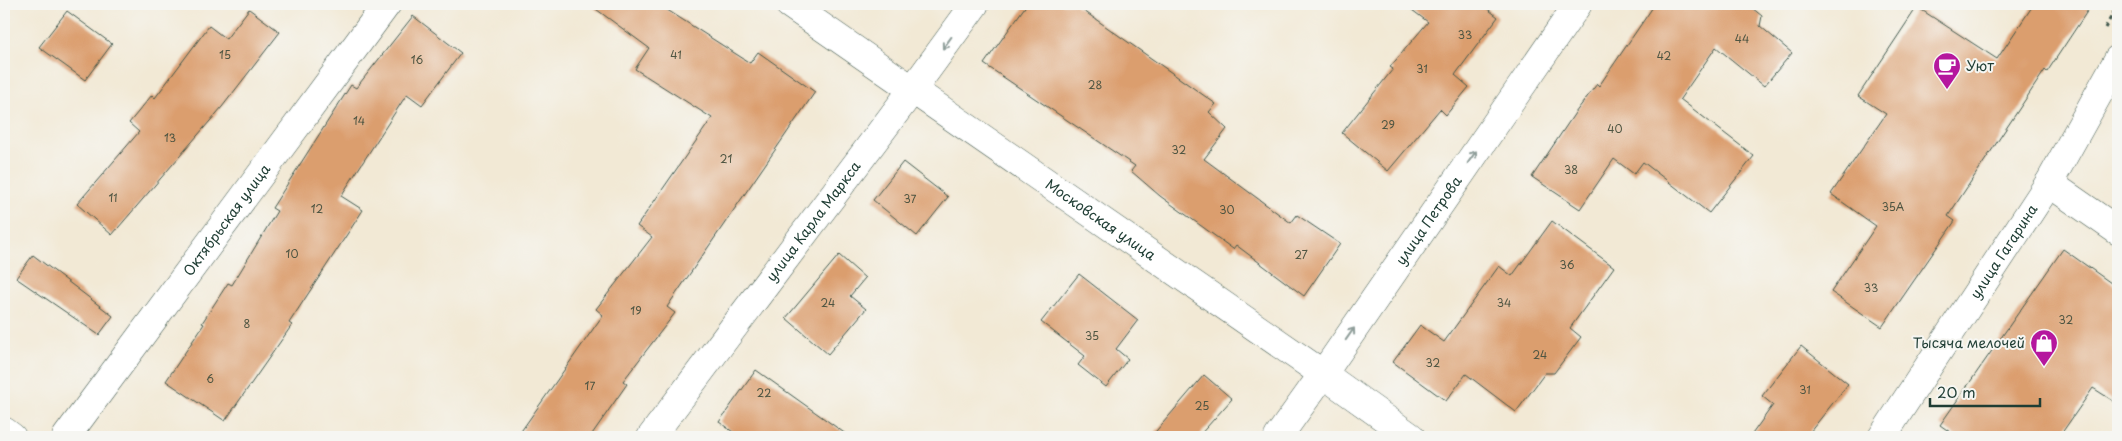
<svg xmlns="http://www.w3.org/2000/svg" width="2122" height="441" viewBox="0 0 2122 441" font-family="'Playpen Sans',sans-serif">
  <rect width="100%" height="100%" fill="#f6f6f2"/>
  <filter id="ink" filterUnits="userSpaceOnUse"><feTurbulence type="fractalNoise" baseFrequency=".02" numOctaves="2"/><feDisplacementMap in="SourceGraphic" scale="10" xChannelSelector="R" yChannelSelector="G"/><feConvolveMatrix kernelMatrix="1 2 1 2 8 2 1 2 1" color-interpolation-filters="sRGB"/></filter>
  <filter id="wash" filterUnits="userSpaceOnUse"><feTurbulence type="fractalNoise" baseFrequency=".0096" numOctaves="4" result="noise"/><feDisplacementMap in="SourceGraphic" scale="20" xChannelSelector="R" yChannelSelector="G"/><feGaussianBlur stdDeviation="1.12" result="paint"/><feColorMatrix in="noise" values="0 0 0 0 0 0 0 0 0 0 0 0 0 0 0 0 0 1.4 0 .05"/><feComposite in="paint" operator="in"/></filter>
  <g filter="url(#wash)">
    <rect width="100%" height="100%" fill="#f2e9d5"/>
    <g id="blocks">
      <g fill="#db9e6e">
        <polygon points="589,4 658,4 750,63 758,52 815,92 667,307 675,313 623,381 627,384 590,437 517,437 603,315 596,309 652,237 637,226 712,118 635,69 649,48"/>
        <polygon points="1027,4 1074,4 1216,104 1209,112 1227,129 1204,159 1291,223 1297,215 1340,244 1304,296 1236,245 1233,249 1160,196 1131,171 1135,166 984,64"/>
        <polygon points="1404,4 1481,4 1498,17 1455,75 1469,87 1446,115 1440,109 1388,171 1342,133 1393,69 1390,67 1428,22"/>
        <polygon points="1655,4 1747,4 1762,16 1760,26 1792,53 1764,86 1716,47 1680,99 1754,156 1709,213 1643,162 1634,174 1614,159 1580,209 1532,177 1575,113 1597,84 1599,86"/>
        <polygon points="2034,4 2092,4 2047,72 2045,70 1948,216 1955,221 1882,327 1831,292 1876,226 1831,194 1886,114 1858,96 1917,7 1997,59"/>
        <polygon points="249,9 280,32 222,107 112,235 77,204 139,132 129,123 152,95 155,98 209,26 226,39"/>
        <polygon points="67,11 112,44 85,80 39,47"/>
        <polygon points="413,16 461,53 422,105 407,94 341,196 363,210 289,323 292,325 225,421 166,381 204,324 202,323 228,283 232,285 277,211 272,208 351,85 356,88"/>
        <polygon points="903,162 948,197 917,236 873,200"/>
        <polygon points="1552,221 1614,267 1570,328 1581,337 1554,373 1545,373 1516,412 1466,374 1446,401 1393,362 1420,325 1444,342 1499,266 1512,276"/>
        <polygon points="2063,249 2118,288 2118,404 2093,388 2059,437 1957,437 1940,425"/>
        <polygon points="33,255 113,316 99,335 16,278"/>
        <polygon points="839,255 865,278 850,296 866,309 828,354 786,318"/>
        <polygon points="1079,274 1138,320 1116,349 1128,359 1106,387 1078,365 1085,356 1041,322"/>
        <polygon points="1801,346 1848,384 1806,437 1750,437 1773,405 1762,396"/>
        <polygon points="756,370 850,437 740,437 719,422"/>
        <polygon points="1204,375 1232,399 1198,437 1151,437"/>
      </g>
    </g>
  </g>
  <g filter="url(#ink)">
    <use href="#blocks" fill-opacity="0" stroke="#3f574c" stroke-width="1"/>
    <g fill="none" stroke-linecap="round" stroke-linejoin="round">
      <g stroke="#3f574c" stroke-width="29">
        <g id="street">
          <polyline points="2049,183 2118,231"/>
          <polyline points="4,431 12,437"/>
          <path id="s1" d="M66 437 387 4"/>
          <path id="s2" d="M651 437 913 89"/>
          <polyline points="1278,437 1323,374 1411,437"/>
          <path id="s3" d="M1882 437 2049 183 2118 59"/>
        </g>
      </g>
      <g stroke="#3f574c" stroke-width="29">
        <g id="secondary">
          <path id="s4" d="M789 4 1323 374 1578 4"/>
          <polyline points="913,89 975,4"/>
        </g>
      </g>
      <polyline stroke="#3f574c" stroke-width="3" stroke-dasharray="4 4" stroke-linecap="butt" points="2105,28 2118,5"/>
      <use href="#street" stroke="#fff" stroke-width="28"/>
      <use href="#secondary" stroke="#fff" stroke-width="28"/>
    </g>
    <defs><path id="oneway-shaft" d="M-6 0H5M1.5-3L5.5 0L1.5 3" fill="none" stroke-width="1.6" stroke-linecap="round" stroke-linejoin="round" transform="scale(1.25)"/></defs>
    <g stroke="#8f9e9a">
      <use href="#oneway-shaft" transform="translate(947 43) rotate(126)"/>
      <use href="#oneway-shaft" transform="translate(1472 157) rotate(-55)"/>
      <use href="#oneway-shaft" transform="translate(1350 334) rotate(-55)"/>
    </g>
  </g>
  <defs>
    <g id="cafe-pin" transform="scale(1.4375)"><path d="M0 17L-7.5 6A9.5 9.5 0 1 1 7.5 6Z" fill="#b5179e" stroke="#f6f6f2"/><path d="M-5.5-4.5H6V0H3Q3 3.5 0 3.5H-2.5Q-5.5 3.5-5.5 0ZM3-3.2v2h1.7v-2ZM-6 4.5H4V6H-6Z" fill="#fff"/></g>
    <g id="shop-pin" transform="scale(1.4375)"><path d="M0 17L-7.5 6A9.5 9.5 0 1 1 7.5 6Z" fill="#b5179e" stroke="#f6f6f2"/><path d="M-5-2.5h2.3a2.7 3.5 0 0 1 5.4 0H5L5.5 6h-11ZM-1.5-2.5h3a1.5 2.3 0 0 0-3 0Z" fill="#fff"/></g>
  </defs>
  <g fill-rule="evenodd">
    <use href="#cafe-pin" x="1947" y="66"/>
    <use href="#shop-pin" x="2044" y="343"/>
  </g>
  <g text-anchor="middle" stroke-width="4" stroke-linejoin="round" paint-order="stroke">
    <g font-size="11" fill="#4e5542">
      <text x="1465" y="39">33</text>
      <text x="1742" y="43">44</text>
      <text x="225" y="59">15</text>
      <text x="676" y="59">41</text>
      <text x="1664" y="60">42</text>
      <text x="417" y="64">16</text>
      <text x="1422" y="73">31</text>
      <text x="1095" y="89">28</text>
      <text x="359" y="125">14</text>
      <text x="1388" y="129">29</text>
      <text x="1615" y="133">40</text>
      <text x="170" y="142">13</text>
      <text x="1179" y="154">32</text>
      <text x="726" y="163">21</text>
      <text x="1571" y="174">38</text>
      <text x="113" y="202">11</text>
      <text x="910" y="203">37</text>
      <text x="1893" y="211">35А</text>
      <text x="317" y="213">12</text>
      <text x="1227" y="214">30</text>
      <text x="292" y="258">10</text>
      <text x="1301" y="259">27</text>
      <text x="1567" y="269">36</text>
      <text x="1871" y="292">33</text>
      <text x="828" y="307">24</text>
      <text x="1504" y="307">34</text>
      <text x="636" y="315">19</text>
      <text x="2066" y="324">32</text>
      <text x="247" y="328">8</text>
      <text x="1092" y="340">35</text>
      <text x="1540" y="359">24</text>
      <text x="1433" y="367">32</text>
      <text x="210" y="383">6</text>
      <text x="590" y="390">17</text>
      <text x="1805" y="394">31</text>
      <text x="764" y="397">22</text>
      <text x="1202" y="410">25</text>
    </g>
    <g font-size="14" fill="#1f3d34" stroke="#f6f6f2" text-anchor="start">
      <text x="1966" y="71">Уют</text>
      <text x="2025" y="348" text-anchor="end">Тысяча мелочей</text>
    </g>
    <g font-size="14" fill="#1f3d34" stroke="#f6f6f2">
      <text dy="5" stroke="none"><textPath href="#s1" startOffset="270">Октябрьская улица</textPath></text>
      <text dy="5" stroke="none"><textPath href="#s4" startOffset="379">Московская улица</textPath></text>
      <text dy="5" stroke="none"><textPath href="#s2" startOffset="270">улица Карла Маркса</textPath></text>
      <text dy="5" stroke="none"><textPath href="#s4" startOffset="836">улица Петрова</textPath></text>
      <text dy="5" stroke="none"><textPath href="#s3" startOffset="222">улица Гагарина</textPath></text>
    </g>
  </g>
  <rect width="2122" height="441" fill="none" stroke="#f6f6f2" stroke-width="20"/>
  <path d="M1930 398v8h110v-8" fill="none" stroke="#1f3d34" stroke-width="2.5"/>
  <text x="1937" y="398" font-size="15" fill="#1f3d34" stroke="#f6f6f2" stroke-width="4" paint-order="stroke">20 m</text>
</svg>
